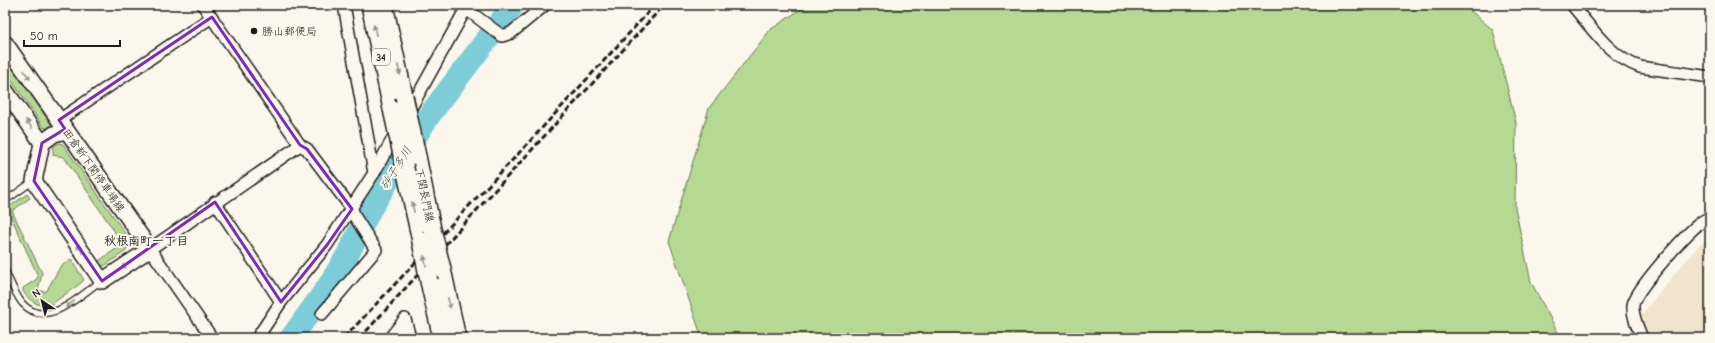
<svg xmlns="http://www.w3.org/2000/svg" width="1715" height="343" viewBox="0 0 1715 343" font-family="'Comic Neue','Klee One',sans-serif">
  <rect width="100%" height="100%" fill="#fbf7ec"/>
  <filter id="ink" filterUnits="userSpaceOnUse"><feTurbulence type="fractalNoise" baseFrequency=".025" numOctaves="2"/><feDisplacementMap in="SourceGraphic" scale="8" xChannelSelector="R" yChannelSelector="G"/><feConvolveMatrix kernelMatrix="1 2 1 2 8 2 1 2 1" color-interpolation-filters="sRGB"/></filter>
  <g filter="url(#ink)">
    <polygon fill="#f0e4cf" points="1710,238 1710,338 1642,338 1636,322 1698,246"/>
    <g fill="#b5d892" stroke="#687a57">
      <polygon points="807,5 1464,5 1493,30 1516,123 1515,208 1531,282 1561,338 702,338 669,241 709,108 770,30"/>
      <polygon points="5,57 51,124 49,128 44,128 5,71"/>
      <polygon points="59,143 63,144 129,239 126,251 104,266 100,266 96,263 123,244 64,157 53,155 53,147"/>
      <path d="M27 194 30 198 12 211 42 273 38 290 46 292 60 267 71 259 84 280 81 283 49 306C37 306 29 301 23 291V288L37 279 38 276 8 210 9 207Z"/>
    </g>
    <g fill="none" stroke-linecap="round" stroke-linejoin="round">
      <polyline stroke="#7dcdd9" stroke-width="23" points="291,338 327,288 348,254 370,210 428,117 513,5"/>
      <g stroke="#1c1c1c" stroke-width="8">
        <g id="service">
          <polyline points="5,201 32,182"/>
          <path d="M5 270C10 281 15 294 22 303 47 331 80 295 101 281"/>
        </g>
      </g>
      <g stroke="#1c1c1c" stroke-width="14">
        <g id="minor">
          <polyline points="203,5 300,145 307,149 352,209 355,217 376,250 322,314"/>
          <polyline points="344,5 374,173"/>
          <polyline points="461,5 502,36 511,33 545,5"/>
          <path d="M1572 5C1592 28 1610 57 1640 67L1710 77"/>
          <polyline points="407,115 468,5"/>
          <polyline points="59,120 212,17"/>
          <polyline points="215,202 281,302"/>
          <polyline points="212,338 150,249 300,145"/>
          <polyline points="257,338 281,302 327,245 374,173 397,131"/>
          <polyline points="390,338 405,319 410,338"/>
          <path d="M1642 338C1638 328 1632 316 1633 305 1635 290 1686 234 1699 224 1702 221 1707 219 1710 217"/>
        </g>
      </g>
      <g stroke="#1c1c1c" stroke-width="18">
        <g id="secondary">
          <polyline points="5,43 150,249 102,281 34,181 42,143 5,90"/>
          <polyline points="42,143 54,134 66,131"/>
        </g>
      </g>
      <g stroke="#1c1c1c" stroke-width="20">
        <g id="primary">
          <polyline points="370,5 392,109"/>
          <polyline points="384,5 404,96"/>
          <polyline points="417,156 432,229"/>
          <polyline points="406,173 421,241"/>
          <polyline points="442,269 457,338"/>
          <polyline points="429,281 442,338"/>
        </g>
      </g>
      <use href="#service" stroke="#fbf7ec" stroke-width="5.5"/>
      <use href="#minor" stroke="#fbf7ec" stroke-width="11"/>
      <use href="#secondary" stroke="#fbf7ec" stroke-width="15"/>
      <use href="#primary" stroke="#fbf7ec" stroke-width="17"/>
      <g stroke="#1c1c1c" stroke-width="3" stroke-dasharray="6 3" stroke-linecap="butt">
        <polyline points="344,338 519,153 655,5"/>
        <polyline points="360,338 664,5"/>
      </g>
      <g stroke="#1c1c1c" stroke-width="20" stroke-linecap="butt">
        <g id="primary-bridge">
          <polyline points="404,96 417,156"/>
          <polyline points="392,109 406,173"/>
          <polyline points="432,229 442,269"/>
          <polyline points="421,241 429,281"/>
        </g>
      </g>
      <use href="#primary-bridge" stroke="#fbf7ec" stroke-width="17"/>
    </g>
    <defs><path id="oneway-solid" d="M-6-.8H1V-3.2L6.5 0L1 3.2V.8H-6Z"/></defs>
    <g fill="#97948e">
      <use href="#oneway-solid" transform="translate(375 30) rotate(-102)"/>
      <use href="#oneway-solid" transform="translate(399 70) rotate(77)"/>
      <use href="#oneway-solid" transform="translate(27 75) rotate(55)"/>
      <use href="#oneway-solid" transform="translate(29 124) rotate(-125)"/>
      <use href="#oneway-solid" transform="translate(413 207) rotate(-102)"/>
      <use href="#oneway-solid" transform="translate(80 249) rotate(-124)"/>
      <use href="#oneway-solid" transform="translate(425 261) rotate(-102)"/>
      <use href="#oneway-solid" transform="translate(126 265) rotate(146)"/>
      <use href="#oneway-solid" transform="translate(449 303) rotate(77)"/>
      <use href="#oneway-solid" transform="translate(70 304) rotate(143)"/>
    </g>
  </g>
  <path fill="none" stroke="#7b2cbf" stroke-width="3" stroke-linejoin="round" d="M212 17 300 145 307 149 352 209 327 245 281 302 215 202 102 281 34 181 42 143 65 129 59 120Z"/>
  <circle fill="#1c1c1c" stroke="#fbf7ec" stroke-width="1.5" cx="254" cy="31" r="4"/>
  <g text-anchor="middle" stroke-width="4" stroke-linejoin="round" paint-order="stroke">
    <rect fill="#fbf7ec" stroke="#5f5e5a" stroke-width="1" x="372" y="49" width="18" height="16" rx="3"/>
    <g font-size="10" font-weight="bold" fill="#1c1c1c">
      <text x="381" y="61">34</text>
    </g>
    <g font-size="11" fill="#1c1c1c" stroke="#fbf7ec" text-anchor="start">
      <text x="262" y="35">勝山郵便局</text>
    </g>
    <g font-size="11" fill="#1c1c1c" stroke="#fbf7ec">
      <text transform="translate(94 170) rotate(55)" y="4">田倉新下関停車場線</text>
      <text transform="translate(425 195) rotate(78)" y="4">下関長門線</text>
    </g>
    <g font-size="12" font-style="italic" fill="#3e5a5e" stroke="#fbf7ec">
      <text transform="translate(396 168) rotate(-58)" y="4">砂子多川</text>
    </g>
    <g font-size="12" font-weight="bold" fill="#1c1c1c" stroke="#fbf7ec">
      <text x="146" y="245">秋根南町一丁目</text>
    </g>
  </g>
  <rect width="1715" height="343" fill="none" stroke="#fbf7ec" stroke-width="20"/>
  <rect x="10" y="10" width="1695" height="323" fill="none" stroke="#1c1c1c" stroke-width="1.5" filter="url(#ink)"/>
  <g transform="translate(42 301) rotate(325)" stroke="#fbf7ec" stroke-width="3" paint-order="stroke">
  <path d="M0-3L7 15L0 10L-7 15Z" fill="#1c1c1c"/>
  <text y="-6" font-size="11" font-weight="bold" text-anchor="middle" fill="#1c1c1c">N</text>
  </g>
  <path d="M24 40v6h96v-6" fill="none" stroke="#1c1c1c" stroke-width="2"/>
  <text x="30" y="40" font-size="12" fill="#1c1c1c" stroke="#fbf7ec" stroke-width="3" paint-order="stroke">50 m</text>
</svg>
